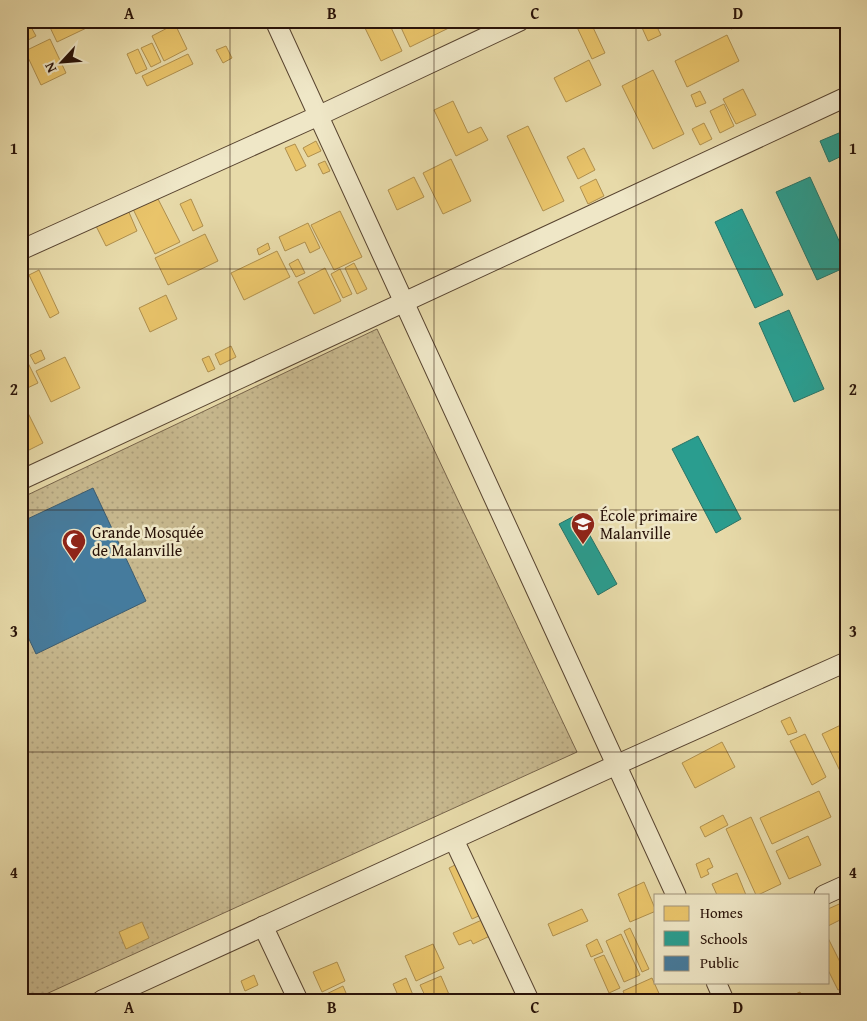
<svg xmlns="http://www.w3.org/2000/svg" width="867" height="1021" viewBox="0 0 867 1021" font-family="'Gentium Book Plus',serif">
  <defs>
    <pattern id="park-dots" width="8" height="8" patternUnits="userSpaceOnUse" patternTransform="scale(1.25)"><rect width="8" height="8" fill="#c7b88e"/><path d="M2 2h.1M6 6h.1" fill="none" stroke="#ab9d79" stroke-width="1.8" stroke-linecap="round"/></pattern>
  </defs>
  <rect width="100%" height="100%" fill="#e7daa9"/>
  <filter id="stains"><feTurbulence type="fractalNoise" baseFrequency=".004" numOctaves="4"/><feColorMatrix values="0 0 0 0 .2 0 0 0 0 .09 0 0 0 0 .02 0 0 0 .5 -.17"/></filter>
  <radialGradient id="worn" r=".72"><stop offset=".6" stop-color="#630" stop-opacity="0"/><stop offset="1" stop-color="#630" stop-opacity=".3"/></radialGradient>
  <polygon fill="url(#park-dots)" stroke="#78654b" points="377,329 577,752 33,1000 21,1000 21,498"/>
  <g fill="#e9c46a" stroke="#af8f4d">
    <polygon points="47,21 99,21 99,22 57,42"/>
    <polygon points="144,21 158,21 147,26"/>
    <polygon points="238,21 250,21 240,26"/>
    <polygon points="379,21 388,21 402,51 381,61 365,28"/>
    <polygon points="398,21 460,21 461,22 410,47"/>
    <polygon points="583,21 590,21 605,53 592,59 576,25"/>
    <polygon points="639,21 654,21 661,35 648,41"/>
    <polygon points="727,21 740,21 742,24 731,29"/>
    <polygon points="175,24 187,49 164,61 152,36"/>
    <polygon points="30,25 36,36 26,41 21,29"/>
    <polygon points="727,35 739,61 687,87 675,61"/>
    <polygon points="50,39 66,73 41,85 25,51"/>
    <polygon points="152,43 161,62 151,67 141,48"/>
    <polygon points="226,46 232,58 223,63 216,50"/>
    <polygon points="138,49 147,69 136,74 127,54"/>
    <polygon points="188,54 193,64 147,86 142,76"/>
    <polygon points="589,60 601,85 566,102 554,78"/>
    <polygon points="653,70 684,134 653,149 622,86"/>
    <polygon points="743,89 756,115 736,124 723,99"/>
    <polygon points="700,91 706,103 696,107 691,95"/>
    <polygon points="453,101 468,133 481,127 488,140 456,156 434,110"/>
    <polygon points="724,104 734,126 720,133 710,111"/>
    <polygon points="704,123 712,139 700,145 692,129"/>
    <polygon points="528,126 564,201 543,211 507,136"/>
    <polygon points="316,141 321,151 308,157 303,148"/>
    <polygon points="295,144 306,166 296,171 285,148"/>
    <polygon points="584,148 595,170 578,179 567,157"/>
    <polygon points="451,159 471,201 443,214 423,173"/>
    <polygon points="325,161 330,171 323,174 318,164"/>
    <polygon points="414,177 424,197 397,210 388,190"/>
    <polygon points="596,179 604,196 588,204 580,187"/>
    <polygon points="157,197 180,242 155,254 133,209"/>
    <polygon points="191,199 203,226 193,231 180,204"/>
    <polygon points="128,210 137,231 106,246 96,226"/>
    <polygon points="340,211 362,257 334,270 311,225"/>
    <polygon points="308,223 320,248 310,253 305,242 285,251 279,237"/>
    <polygon points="205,234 218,261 168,285 155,258"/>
    <polygon points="268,243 270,249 259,255 257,249"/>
    <polygon points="277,251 290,277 244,300 231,273"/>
    <polygon points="298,259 305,273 296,277 289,264"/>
    <polygon points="354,263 367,289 357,294 345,268"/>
    <polygon points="325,268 341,301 314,314 298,282"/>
    <polygon points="340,269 352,294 343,298 331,274"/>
    <polygon points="39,270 59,313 50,318 29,275"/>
    <polygon points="166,295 177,319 150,332 139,308"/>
    <polygon points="231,346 236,357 220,365 215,354"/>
    <polygon points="41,350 45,359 35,364 30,355"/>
    <polygon points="209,356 215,369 208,372 202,359"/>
    <polygon points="65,357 80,388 51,402 36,371"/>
    <polygon points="26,359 38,383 21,391 21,361"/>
    <polygon points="21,399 43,443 21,454"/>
    <polygon points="790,717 797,732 788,735 781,721"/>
    <polygon points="845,723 846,768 840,771 822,734"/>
    <polygon points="805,734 826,777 812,785 790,741"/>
    <polygon points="722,742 735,767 695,788 682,763"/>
    <polygon points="819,791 831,817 772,844 760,818"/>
    <polygon points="723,815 728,825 705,837 700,827"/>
    <polygon points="751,817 781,884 758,895 756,895 726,829"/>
    <polygon points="808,836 821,865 789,879 776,851"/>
    <polygon points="709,858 713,867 707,870 709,874 701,878 696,864"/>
    <polygon points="459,863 483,914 472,919 449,868"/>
    <polygon points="737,873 746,895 717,895 712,884"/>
    <polygon points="644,882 656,911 630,922 618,894"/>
    <polygon points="846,901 846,917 828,926 828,909"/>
    <polygon points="582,909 588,921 553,936 548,924"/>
    <polygon points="484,919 492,935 473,944 471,940 459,945 453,933"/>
    <polygon points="142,922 149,938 126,949 119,932"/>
    <polygon points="630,928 649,969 642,972 624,931"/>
    <polygon points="621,934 640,975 624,982 606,941"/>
    <polygon points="828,938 843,968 846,967 846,987 838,990 828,970"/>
    <polygon points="597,939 603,952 591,957 586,945"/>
    <polygon points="433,944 444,968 416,981 405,956"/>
    <polygon points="604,955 620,988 609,993 594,959"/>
    <polygon points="337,962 345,981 322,992 313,972"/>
    <polygon points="254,975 258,985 245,991 241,981"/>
    <polygon points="441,976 451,999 427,1000 420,985"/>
    <polygon points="406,978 415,1000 400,1000 393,984"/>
    <polygon points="652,978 662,1000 627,1000 623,991"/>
    <polygon points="343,986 349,1000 319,1000 318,998"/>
    <polygon points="846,990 846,1000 843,1000 839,993"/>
    <polygon points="800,992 803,1000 782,1000"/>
  </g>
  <g fill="#2a9d8f" stroke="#297366">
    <polygon points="846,130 846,154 829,162 820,141"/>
    <polygon points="810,177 846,256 846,267 817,280 776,192"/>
    <polygon points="742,209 783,295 755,308 715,222"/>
    <polygon points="789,310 824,389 794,402 759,323"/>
    <polygon points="698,436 741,519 716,533 672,449"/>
    <polygon points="578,514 617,584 598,595 559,524"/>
  </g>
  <polygon fill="#457b9d" stroke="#3c5c70" points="93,488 146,601 36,654 21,622 21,522"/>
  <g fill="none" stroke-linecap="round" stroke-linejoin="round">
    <g stroke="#584430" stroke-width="21">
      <g id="street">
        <polyline points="275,21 676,895"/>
        <polyline points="21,250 318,116 520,21"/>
        <polyline points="21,480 846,97"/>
        <polyline points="454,840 529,1000"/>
        <polyline points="824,895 846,885"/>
        <polyline points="263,926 298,1000"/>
        <polyline points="716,982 724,1000"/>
        <polyline points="102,1000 616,765 846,662"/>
      </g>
    </g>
    <use href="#street" stroke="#efe7c7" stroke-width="19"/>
  </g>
  <path fill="none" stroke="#281208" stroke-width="1" stroke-opacity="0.55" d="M230 21V1000M434 21V1000M636 21V1000M21 269H846M21 510H846M21 752H846"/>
  <defs>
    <g id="school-pin" transform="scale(1.25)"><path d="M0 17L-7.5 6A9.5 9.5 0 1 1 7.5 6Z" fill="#8f2418" stroke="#efe7c7"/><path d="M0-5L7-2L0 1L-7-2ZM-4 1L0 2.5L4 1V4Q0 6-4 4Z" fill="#fff"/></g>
    <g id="mosque-pin" transform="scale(1.25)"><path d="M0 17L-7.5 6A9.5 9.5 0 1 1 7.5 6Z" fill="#8f2418" stroke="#efe7c7"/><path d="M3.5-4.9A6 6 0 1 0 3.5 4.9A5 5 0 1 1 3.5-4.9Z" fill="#fff"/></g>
  </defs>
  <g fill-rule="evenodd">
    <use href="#school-pin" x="583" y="524"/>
    <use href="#mosque-pin" x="74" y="541"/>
  </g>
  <g text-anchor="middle" stroke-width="5" stroke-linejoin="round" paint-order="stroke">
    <g font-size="16" fill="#281208" stroke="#efe7c7" text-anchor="start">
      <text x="600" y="521">École primaire<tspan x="600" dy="18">Malanville</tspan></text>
      <text x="92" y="538">Grande Mosquée<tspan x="92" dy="18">de Malanville</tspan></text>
    </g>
  </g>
  <rect width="867" height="1021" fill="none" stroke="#e7daa9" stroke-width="55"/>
  <rect x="654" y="894" width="175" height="90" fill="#efe7c7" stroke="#9f927b"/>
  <rect x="664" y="906" width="25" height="15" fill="#e9c46a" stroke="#9f927b"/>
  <text x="700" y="918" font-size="15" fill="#281208">Homes</text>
  <rect x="664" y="931" width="25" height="15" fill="#2a9d8f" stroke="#9f927b"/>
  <text x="700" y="944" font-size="15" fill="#281208">Schools</text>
  <rect x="664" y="956" width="25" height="15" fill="#457b9d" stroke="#9f927b"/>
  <text x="700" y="968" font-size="15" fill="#281208">Public</text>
  <g transform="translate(62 62) rotate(244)" stroke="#efe7c7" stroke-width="4" paint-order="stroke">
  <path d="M0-4L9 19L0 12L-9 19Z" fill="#281208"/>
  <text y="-8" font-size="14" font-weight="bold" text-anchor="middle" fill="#281208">N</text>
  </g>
  <rect x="28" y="28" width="812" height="966" fill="none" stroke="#281208" stroke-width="2"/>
  <g font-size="16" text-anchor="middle" font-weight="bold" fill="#281208">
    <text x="129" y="19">A</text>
    <text x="332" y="19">B</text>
    <text x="535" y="19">C</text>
    <text x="738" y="19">D</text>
    <text x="14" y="154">1</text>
    <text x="853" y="154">1</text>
    <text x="14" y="395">2</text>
    <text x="853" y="395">2</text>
    <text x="14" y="637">3</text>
    <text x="853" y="637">3</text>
    <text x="14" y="878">4</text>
    <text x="853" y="878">4</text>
    <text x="129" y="1013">A</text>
    <text x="332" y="1013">B</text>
    <text x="535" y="1013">C</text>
    <text x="738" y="1013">D</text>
  </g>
  <rect width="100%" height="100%" filter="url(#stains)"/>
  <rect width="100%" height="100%" fill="url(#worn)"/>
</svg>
